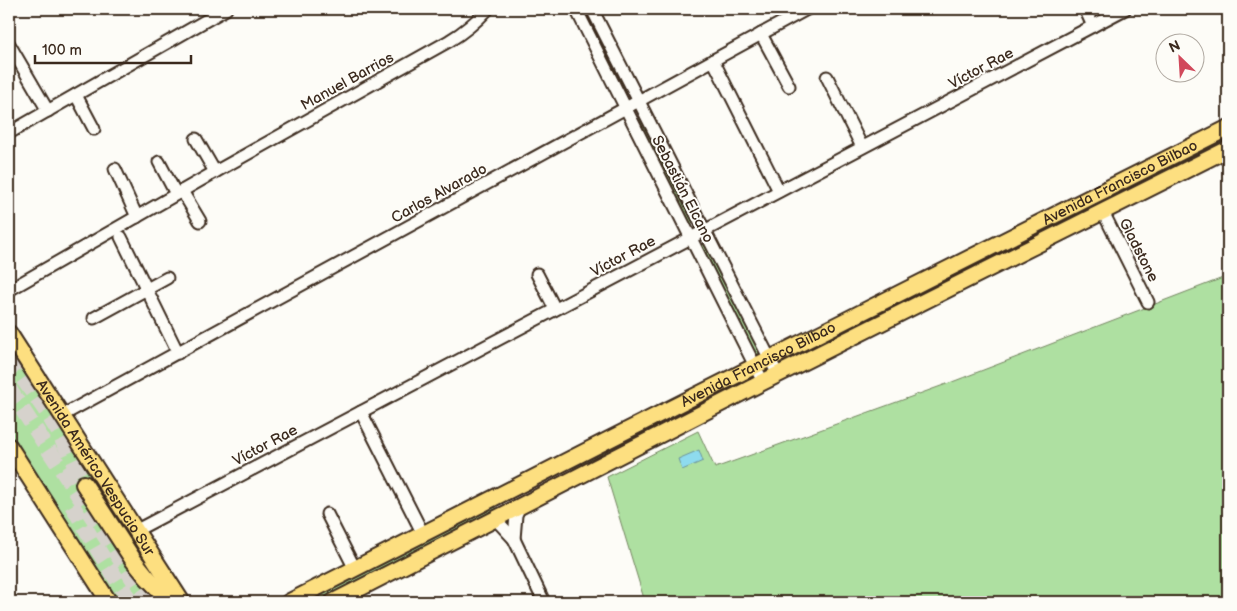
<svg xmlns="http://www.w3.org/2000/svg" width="1237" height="611" viewBox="0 0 1237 611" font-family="'Balsamiq Sans',sans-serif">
  <rect width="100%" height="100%" fill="#fdfcf7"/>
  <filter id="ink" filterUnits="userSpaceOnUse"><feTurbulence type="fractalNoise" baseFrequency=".02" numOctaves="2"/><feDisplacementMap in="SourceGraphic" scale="10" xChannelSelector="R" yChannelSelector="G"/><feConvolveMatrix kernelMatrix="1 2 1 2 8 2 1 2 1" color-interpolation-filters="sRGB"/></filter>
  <g filter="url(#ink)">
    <g fill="#aee0a1" stroke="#748560">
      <polygon points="580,9 587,9 629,93 623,94"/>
      <polygon points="643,117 695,222 692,224 688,222 637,120"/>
      <polygon points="1228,136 1228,140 787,364 779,365 778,363 852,327"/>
      <polygon points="704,244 706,245 760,352 759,354 756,353 703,252 702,247"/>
      <polygon points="1228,276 1228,602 645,602 607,477 698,431 715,468 952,382"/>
      <polygon points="9,350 73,447 93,481 157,581 162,602 119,602 9,433"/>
      <polygon points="658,425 630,444 559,479 577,466"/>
      <polygon points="494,507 497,508 493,514 338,592 319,602 308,602 322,593"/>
    </g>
    <polygon fill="#8edbee" stroke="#6d949b" points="699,450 703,461 682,470 678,459"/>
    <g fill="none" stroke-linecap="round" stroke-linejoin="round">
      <g stroke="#d6d2cc" stroke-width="16" stroke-dasharray="16 8" stroke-linecap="butt">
        <polyline points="9,359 44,408 57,429 84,484"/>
        <polyline points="9,389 148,602"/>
        <polyline points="72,505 100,553 131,602"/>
      </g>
      <g stroke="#3b2a1e" stroke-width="15">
        <g id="minor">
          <polyline points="576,9 763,382"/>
          <polyline points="592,9 778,375"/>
          <polyline points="1085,9 1093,26"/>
          <polyline points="761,34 789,86"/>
          <polyline points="9,44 48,111"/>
          <polyline points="713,60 779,191"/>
          <polyline points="827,77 862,147"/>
          <polyline points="76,95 94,129"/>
          <polyline points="9,133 226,9"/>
          <polyline points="196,139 215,172"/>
          <polyline points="159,162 176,194"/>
          <polyline points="115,169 137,217"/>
          <polyline points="182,191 200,221"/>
          <polyline points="1103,212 1148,302"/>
          <polyline points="121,237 178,353"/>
          <polyline points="537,274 555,309"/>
          <path d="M9 290 215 172 449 41C464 32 476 22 488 9"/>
          <polyline points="94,318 167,278"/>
          <polyline points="361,412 423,534"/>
          <polyline points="61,416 807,9"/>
          <polyline points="327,514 355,569"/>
          <polyline points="497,519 500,524 514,539 544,602"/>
          <polyline points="135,531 1125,9"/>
          <polyline points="514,539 516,515 519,508"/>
        </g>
      </g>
      <g stroke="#3b2a1e" stroke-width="19">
        <g id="major">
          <path id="s1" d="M9 333 182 602"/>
          <polyline points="9,446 109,602"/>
          <path id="s2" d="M289 602 604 442 1228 128"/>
          <polyline points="333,602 763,382 1228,149"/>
        </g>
      </g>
      <g stroke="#3b2a1e" stroke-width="20">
        <polyline id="highway" points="84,484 134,561 147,577 171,602"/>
      </g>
      <use href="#minor" stroke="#fdfcf7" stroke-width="11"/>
      <use href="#major" stroke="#fddf80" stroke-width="15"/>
      <use href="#highway" stroke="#fddf80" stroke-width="16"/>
    </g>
  </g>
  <g text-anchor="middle" stroke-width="4" stroke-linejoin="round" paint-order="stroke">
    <g font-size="15" fill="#3b2a1e" stroke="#fdfcf7">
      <text transform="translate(981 68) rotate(-28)" y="5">Víctor Rae</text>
      <text transform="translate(347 81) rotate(-29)" y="5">Manuel Barrios</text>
      <text dy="5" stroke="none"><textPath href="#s2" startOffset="931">Avenida Francisco Bilbao</textPath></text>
      <text transform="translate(683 189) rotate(63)" y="5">Sebastián Elcano</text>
      <text transform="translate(439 193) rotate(-29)" y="5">Carlos Alvarado</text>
      <text transform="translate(1139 250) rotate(63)" y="5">Gladstone</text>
      <text transform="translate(623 256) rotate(-28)" y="5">Víctor Rae</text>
      <text dy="5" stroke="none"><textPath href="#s2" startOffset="526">Avenida Francisco Bilbao</textPath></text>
      <text transform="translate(265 445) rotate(-28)" y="5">Víctor Rae</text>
      <text dy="5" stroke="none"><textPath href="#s1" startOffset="160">Avenida Américo Vespucio Sur</textPath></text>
    </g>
  </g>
  <rect width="1237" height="611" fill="none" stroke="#fdfcf7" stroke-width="30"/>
  <rect x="15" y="15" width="1207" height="581" fill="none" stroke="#3b2a1e" stroke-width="2" filter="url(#ink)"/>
  <g transform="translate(1180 58) rotate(335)"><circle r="24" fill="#fdfcf7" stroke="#afa8a0"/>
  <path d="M0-4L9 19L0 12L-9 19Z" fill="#d1495b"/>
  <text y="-8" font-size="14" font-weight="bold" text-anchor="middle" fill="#3b2a1e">N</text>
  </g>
  <path d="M35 55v8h156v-8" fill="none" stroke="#3b2a1e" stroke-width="2.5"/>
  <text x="42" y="55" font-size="15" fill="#3b2a1e" stroke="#fdfcf7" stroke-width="4" paint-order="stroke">100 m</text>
</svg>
